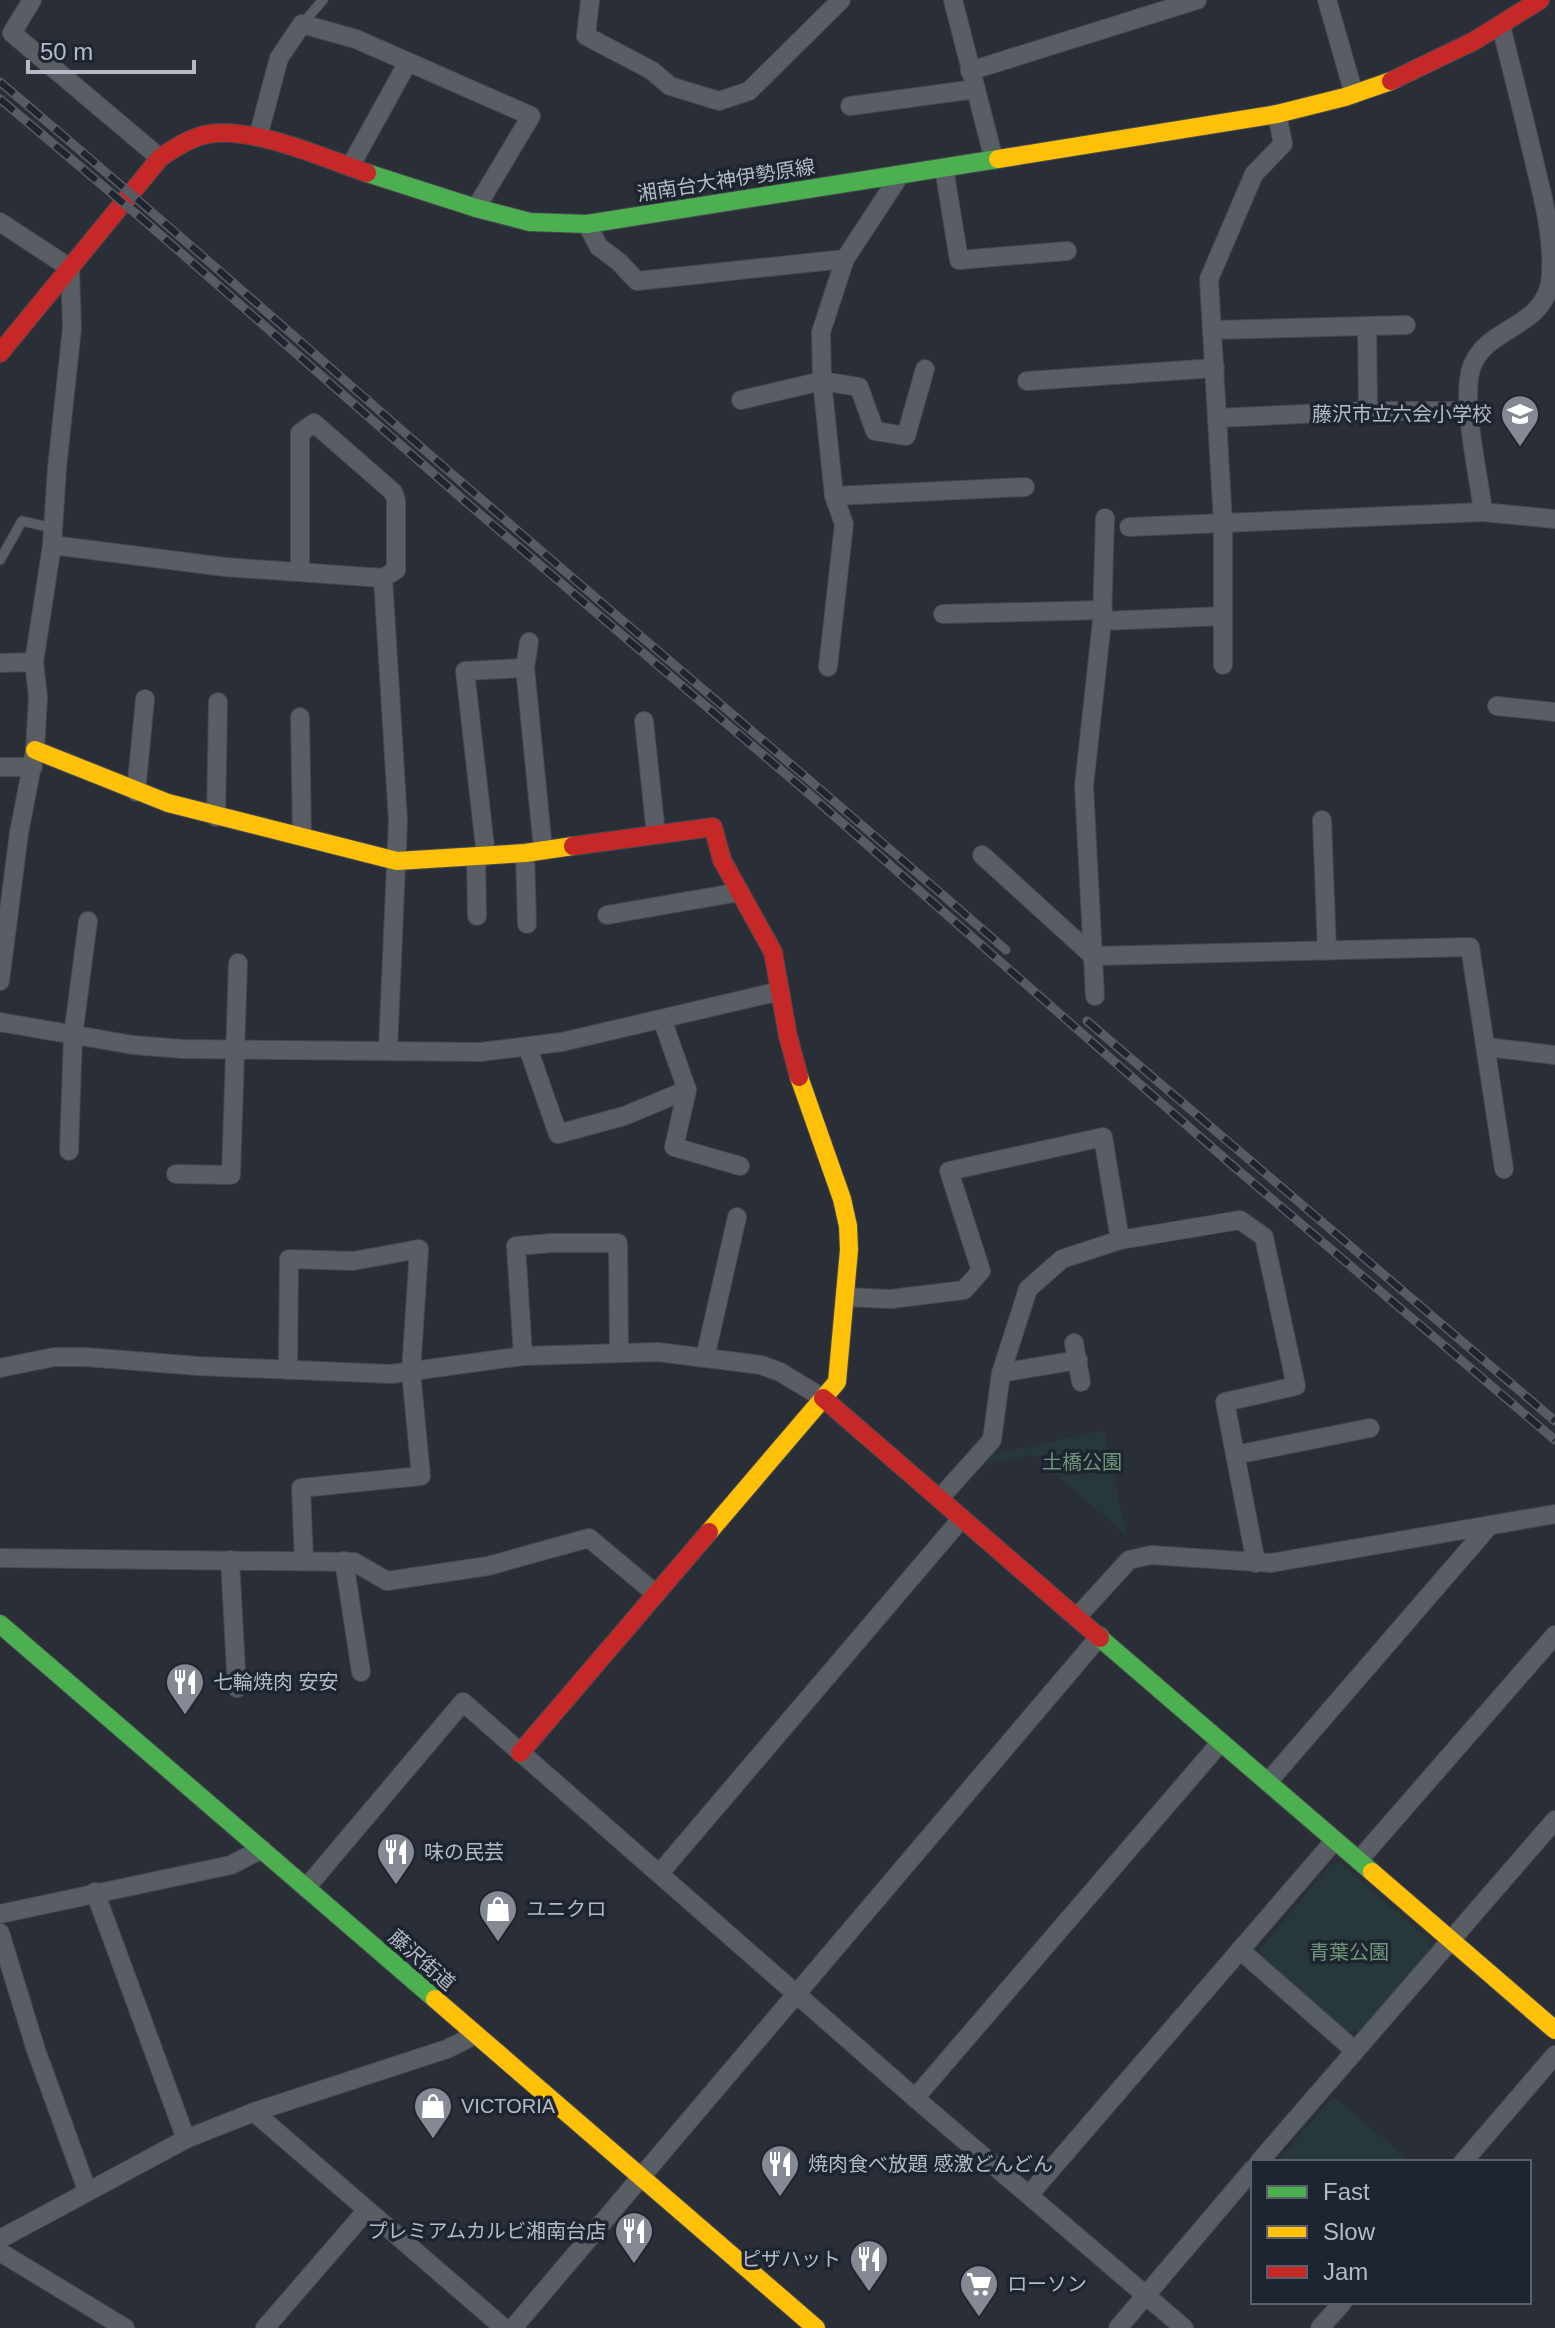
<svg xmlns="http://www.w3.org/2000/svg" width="1555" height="2328" viewBox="0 0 1555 2328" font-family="Arial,'Noto Sans JP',sans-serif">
  <rect width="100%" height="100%" fill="#2a2e36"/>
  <g fill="#27383b">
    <polygon points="1104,1430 1127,1536 1033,1454 972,1469 982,1457"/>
    <polygon points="1340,1863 1428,1939 1430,1951 1361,2031 1348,2032 1261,1958 1261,1948 1331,1864"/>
    <polygon points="1334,2096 1334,2097 1410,2162 1277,2162"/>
  </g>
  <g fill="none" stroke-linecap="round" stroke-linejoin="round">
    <g stroke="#46494f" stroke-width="11">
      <g id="lane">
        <polyline points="302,24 323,0"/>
        <polyline points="0,560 22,521 53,528"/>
      </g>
    </g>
    <g stroke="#46494f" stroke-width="20">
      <g id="street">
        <polyline points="32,0 12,33 160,158"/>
        <polyline points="590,0 586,36 651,70 670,86 719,101 749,91 841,0"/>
        <polyline points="953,0 994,160"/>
        <polyline points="1327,0 1354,94"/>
        <path d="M1501 26C1513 74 1525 121 1536 169 1545 205 1555 247 1550 284 1540 329 1487 327 1472 366 1460 397 1479 476 1483 512L1555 519"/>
        <polyline points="970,71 1197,0"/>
        <polyline points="850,106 976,89"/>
        <polyline points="258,137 279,58 302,24 356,39 531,116 476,208"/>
        <polyline points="350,167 408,62"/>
        <polyline points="944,168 959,260 1067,251"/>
        <polyline points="0,222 70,268 72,328 57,468 52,545 34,662 38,697 35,750 19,833 0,981"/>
        <polyline points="587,224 599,247 619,262 637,281 845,259"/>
        <polyline points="1367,326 1368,411"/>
        <polyline points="1213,330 1406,325"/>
        <polyline points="1027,381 1215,368"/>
        <polyline points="741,400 822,381 859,387 875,431 906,436 925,369"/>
        <polyline points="1217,418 1368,411 1469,411"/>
        <polyline points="834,496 1025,487"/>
        <polyline points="1129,527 1483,512"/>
        <polyline points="52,545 225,567 383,578 398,821 388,1049"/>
        <polyline points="300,571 300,433 314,423 393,492 396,500 396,570 383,578"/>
        <polyline points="943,614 1103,610"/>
        <polyline points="1102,621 1223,616"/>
        <polyline points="529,642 525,668 543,849"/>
        <polyline points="0,663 34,662"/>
        <polyline points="1223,665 1223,523 1209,279 1254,174 1283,144 1277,114"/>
        <polyline points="828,667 844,524 834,496 822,381 821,332 845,259 900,175"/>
        <polyline points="1497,706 1555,712"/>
        <polyline points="300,717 302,836"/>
        <polyline points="644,721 656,834"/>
        <polyline points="0,767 33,767"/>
        <polyline points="136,792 145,699"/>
        <polyline points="216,817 218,702"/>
        <polyline points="1322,820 1327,951"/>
        <polyline points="525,853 527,924"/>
        <polyline points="982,855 1093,956 1470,947 1504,1169"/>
        <polyline points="486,856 465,671 525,668"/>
        <polyline points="476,857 477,916"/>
        <polyline points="607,915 740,892"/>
        <polyline points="1095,996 1084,786 1102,621 1105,518"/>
        <polyline points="662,1019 687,1090 674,1147 740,1166"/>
        <polyline points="0,1022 133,1045 183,1049 480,1052 562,1042 780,991"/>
        <polyline points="1486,1047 1555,1055"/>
        <polyline points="528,1048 558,1134 624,1116 687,1090"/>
        <polyline points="69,1151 73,1036 88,921"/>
        <polyline points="176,1174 231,1175 238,963"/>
        <polyline points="1120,1240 1240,1220 1264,1237 1296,1386 1225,1402 1256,1563"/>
        <polyline points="845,1297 891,1299 964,1290 981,1271 949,1171 1103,1137 1120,1240 1062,1259 1028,1289 1001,1373 992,1440 940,1498"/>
        <polyline points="1074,1343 1081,1382"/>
        <polyline points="523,1356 516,1246 552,1243 618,1243 619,1351"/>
        <polyline points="705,1358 737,1217"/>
        <polyline points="0,1368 54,1357 86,1357 198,1366 391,1374 523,1356 658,1352 761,1365 780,1372 823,1398"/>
        <polyline points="288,1370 289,1259 353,1261 419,1249 411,1372 421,1476 301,1488 304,1561"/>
        <polyline points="1001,1373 1078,1360"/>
        <polyline points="1235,1455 1370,1428"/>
        <polyline points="0,1558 354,1562 387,1581 488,1566 589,1538 656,1594"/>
        <polyline points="230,1560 237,1688"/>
        <polyline points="344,1561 361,1672"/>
        <polyline points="1077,1617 1129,1560 1151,1555 1271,1563 1555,1514"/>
        <polyline points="1268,1782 1490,1525"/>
        <polyline points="1359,1860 1555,1635"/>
        <polyline points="659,1874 962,1518"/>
        <polyline points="306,1888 463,1702 915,2098 1184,2328"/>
        <polyline points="95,1892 186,2139"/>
        <polyline points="0,1914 231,1865 262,1849"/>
        <polyline points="0,1933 36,2050 87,2190"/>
        <polyline points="1240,1950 1354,2050"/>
        <polyline points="915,2098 1221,1742"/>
        <polyline points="254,2112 504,2328"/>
        <polyline points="1259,2162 1555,1820"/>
        <polyline points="1463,2162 1555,2055"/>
        <polyline points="1029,2195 1335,1840"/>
        <polyline points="0,2239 186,2139 254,2112 447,2049 475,2035"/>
        <polyline points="0,2252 125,2328"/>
        <polyline points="265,2328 367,2210"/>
        <polyline points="513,2328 1100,1636"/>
        <polyline points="1118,2328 1253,2169"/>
        <polyline points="1320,2328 1343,2302"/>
      </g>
    </g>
    <g stroke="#46494f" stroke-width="20">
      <g id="fast">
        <polyline points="367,173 476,208 530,222 587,224 998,159"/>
        <polyline points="0,1624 435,1999"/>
        <polyline points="1100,1638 1372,1872"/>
      </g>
    </g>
    <g stroke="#46494f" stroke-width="20">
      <g id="slow">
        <polyline points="998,159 1277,114 1345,97 1391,81"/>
        <polyline points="35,750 168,803 397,861 525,853 573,846"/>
        <polyline points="709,1532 837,1382 849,1250 848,1226 842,1199 799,1077"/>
        <polyline points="1372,1872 1555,2030"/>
        <polyline points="435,1999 816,2328"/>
      </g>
    </g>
    <g stroke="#46494f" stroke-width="20">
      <g id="jam">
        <polyline points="1391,81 1474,41 1540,0"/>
        <path d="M0 353 160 158C174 148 188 139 204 135 248 124 324 158 367 173"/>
        <polyline points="573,846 713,827 722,860 773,952 788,1036 799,1077"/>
        <polyline points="823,1398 1100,1638"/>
        <polyline points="520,1753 709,1532"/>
      </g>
    </g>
    <use href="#lane" stroke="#595d64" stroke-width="9"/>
    <use href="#street" stroke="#595d64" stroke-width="18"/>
    <use href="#fast" stroke="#4caf50" stroke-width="18"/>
    <use href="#slow" stroke="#ffc107" stroke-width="18"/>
    <use href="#jam" stroke="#c62828" stroke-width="18"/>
    <g stroke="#585b62" stroke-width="9">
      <g id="rail">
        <path d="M0 82C160 217 316 356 474 493 651 646 830 796 1006 950"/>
        <polyline points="0,99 148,224 467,503 808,793 1232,1165 1555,1440"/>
        <polyline points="1087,1021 1555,1421"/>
      </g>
    </g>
    <use href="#rail" stroke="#1e2430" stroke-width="6" stroke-dasharray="18" stroke-linecap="butt"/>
  </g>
  <defs>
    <g id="school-pin" transform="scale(2)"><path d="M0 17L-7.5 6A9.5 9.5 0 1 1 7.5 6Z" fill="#848994" stroke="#1e2430"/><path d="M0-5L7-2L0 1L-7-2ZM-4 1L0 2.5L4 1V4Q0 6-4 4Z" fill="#fff"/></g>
    <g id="restaurant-pin" transform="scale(2)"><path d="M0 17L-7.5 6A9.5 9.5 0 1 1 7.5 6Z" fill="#848994" stroke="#1e2430"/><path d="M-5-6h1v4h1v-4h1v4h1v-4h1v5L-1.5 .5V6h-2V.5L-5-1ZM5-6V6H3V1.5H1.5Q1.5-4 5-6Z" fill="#fff"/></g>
    <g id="shop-pin" transform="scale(2)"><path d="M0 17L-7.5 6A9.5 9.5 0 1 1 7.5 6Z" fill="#848994" stroke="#1e2430"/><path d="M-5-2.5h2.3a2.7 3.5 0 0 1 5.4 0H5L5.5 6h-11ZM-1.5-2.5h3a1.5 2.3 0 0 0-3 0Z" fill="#fff"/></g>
    <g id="supermarket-pin" transform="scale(2)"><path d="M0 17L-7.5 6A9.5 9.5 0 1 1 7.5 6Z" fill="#848994" stroke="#1e2430"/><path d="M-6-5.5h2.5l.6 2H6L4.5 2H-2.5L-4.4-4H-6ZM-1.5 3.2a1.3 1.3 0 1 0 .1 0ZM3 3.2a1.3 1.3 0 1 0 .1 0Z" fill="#fff"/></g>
  </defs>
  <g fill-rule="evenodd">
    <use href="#school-pin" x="1520" y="414"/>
    <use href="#restaurant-pin" x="185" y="1682"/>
    <use href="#restaurant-pin" x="396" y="1852"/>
    <use href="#shop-pin" x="498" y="1909"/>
    <use href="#shop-pin" x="433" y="2106"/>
    <use href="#restaurant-pin" x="780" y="2164"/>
    <use href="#restaurant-pin" x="634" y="2231"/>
    <use href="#restaurant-pin" x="869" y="2259"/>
    <use href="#supermarket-pin" x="979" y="2284"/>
  </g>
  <g text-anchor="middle" stroke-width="7" stroke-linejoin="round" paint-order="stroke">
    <g font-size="20" fill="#b4bac7" stroke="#1e2430">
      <text transform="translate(726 180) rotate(-9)" y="7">湘南台大神伊勢原線</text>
      <text transform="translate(422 1960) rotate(41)" y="7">藤沢街道</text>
    </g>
    <g font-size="20" fill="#b4bac7" stroke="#1e2430" text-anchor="start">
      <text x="1492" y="421" text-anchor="end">藤沢市立六会小学校</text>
      <text x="213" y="1689">七輪焼肉 安安</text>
      <text x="424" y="1859">味の民芸</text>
      <text x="526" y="1916">ユニクロ</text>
      <text x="461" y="2113">VICTORIA</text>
      <text x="808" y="2171">焼肉食べ放題 感激どんどん</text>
      <text x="606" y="2238" text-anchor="end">プレミアムカルビ湘南台店</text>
      <text x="841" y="2266" text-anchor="end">ピザハット</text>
      <text x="1007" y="2291">ローソン</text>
    </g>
    <g font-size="20" fill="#6d9678" stroke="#1e2430">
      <text x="1082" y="1469">土橋公園</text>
      <text x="1349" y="1959">青葉公園</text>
    </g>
  </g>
  <rect x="1251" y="2160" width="280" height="144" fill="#1e2430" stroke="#5a606c" stroke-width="2"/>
  <rect x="1267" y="2186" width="40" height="12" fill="#4caf50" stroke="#5a606c" stroke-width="2"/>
  <text x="1323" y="2200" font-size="24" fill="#b4bac7">Fast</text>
  <rect x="1267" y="2226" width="40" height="12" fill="#ffc107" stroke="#5a606c" stroke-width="2"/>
  <text x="1323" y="2240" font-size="24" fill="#b4bac7">Slow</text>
  <rect x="1267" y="2266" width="40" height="12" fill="#c62828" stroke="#5a606c" stroke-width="2"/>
  <text x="1323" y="2280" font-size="24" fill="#b4bac7">Jam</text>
  <path d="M28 60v12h166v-12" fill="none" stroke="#b4bac7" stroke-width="4"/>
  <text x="40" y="60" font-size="24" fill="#b4bac7" stroke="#1e2430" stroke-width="6" paint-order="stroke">50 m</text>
</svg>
